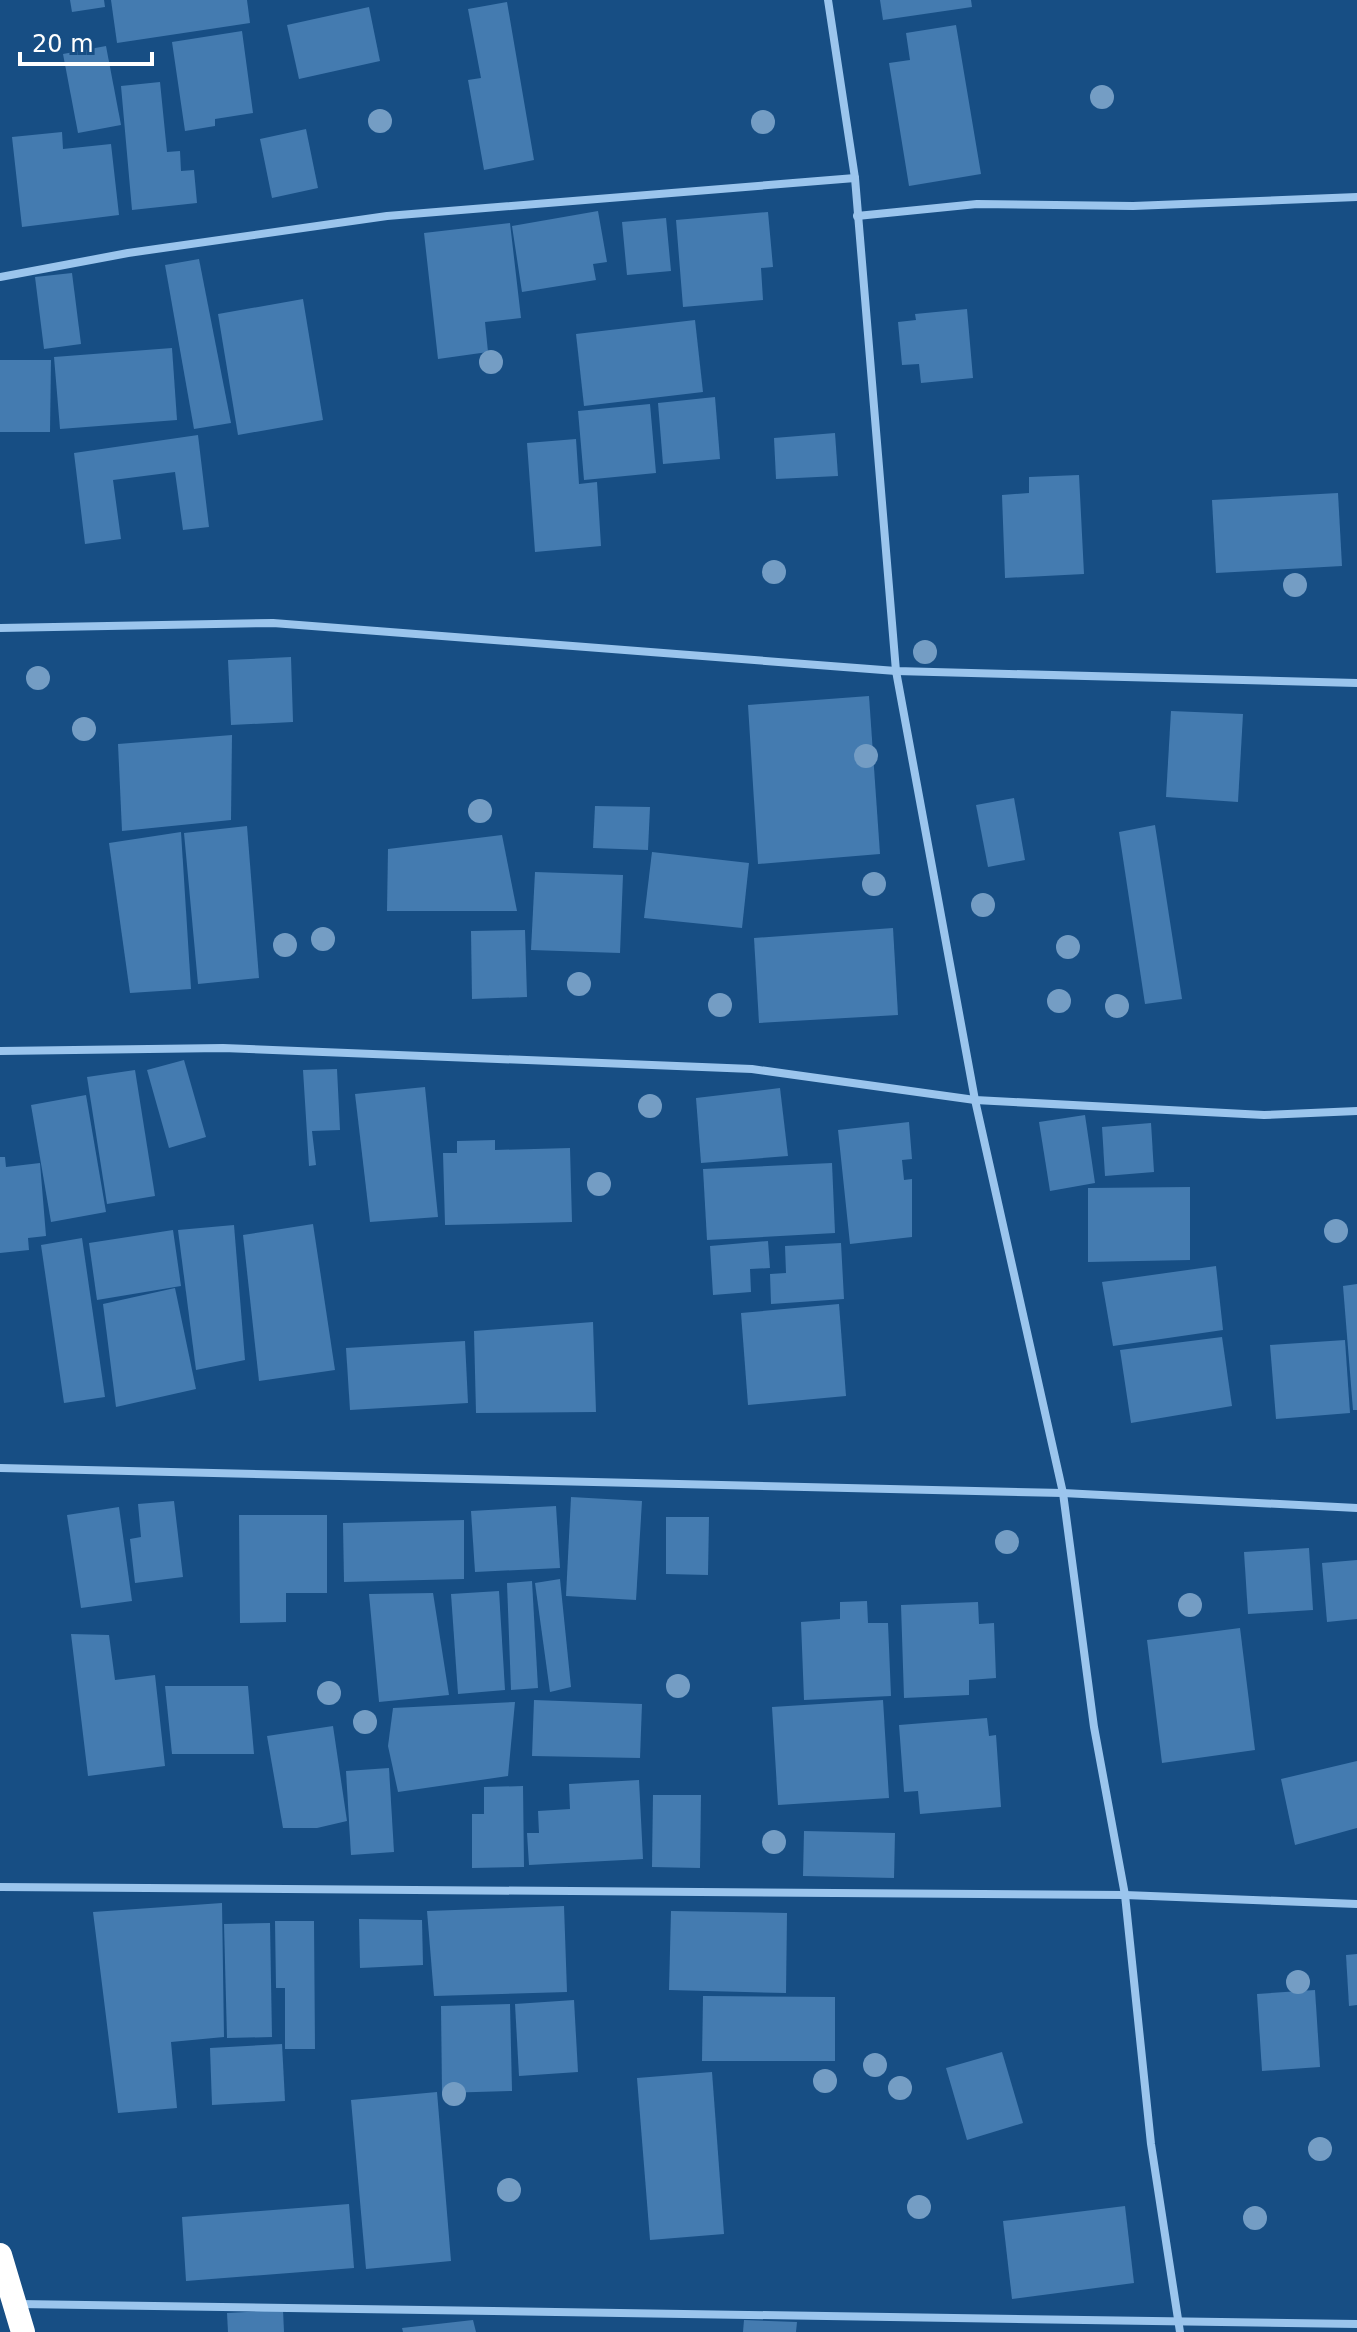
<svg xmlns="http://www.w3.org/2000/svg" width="1357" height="2332" viewBox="0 0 1357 2332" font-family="'DejaVu Sans',sans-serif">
  <rect width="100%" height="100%" fill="#174e84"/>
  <g fill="#447bb0">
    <polygon points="70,0 104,0 105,7 72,12"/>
    <polygon points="111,0 247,0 250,23 117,43"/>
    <polygon points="880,0 971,0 972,7 883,20"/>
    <polygon points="507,2 534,160 484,170 468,80 481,78 468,9"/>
    <polygon points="369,7 380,61 299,79 287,25"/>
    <polygon points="956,25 981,174 909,186 889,63 910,60 906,33"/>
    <polygon points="242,31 253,113 215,119 215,126 185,131 172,42"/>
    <polygon points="106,46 121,125 78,133 63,54"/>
    <polygon points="160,82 167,152 180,151 181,171 194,170 197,203 132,210 121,86"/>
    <polygon points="306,129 318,188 272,198 260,139"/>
    <polygon points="62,132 63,149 111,144 119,215 22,227 12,137"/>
    <polygon points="598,211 607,262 593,264 596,280 522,292 512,226"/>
    <polygon points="768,212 773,267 761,268 763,300 683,307 676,220"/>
    <polygon points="666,218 671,271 627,275 622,222"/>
    <polygon points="510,223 521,318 485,322 488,352 438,359 424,233"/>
    <polygon points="199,259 231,423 194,429 165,265"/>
    <polygon points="72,273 81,344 44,349 35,277"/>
    <polygon points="303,299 323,420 238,435 218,314"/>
    <polygon points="967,309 973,378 921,383 919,364 902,365 898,322 916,320 915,314"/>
    <polygon points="695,320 703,392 584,406 576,334"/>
    <polygon points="172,348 177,420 60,429 54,357"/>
    <polygon points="0,360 51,360 50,432 0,432"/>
    <polygon points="715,397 720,459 663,464 658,403"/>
    <polygon points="650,404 656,473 584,480 578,411"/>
    <polygon points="835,433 838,476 776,479 774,438"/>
    <polygon points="198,435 209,527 183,530 175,472 113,480 121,539 85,544 74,453"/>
    <polygon points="576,439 579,484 597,482 601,546 535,552 527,443"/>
    <polygon points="1079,475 1084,574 1005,578 1002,495 1029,493 1029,477"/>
    <polygon points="1338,493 1342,566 1216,573 1212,500"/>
    <polygon points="291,657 293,722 231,725 228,660"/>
    <polygon points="869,696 880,854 758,864 748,705"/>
    <polygon points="1171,711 1243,714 1238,802 1166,797"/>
    <polygon points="232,735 231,820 122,831 118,744"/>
    <polygon points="1014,798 1025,860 988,867 976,805"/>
    <polygon points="595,806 650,807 648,850 593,848"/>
    <polygon points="1155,825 1182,999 1145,1004 1119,832"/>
    <polygon points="247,826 259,978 198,984 184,833"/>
    <polygon points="181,832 191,989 130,993 109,843"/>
    <polygon points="502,835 517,911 387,911 388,849"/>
    <polygon points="652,852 749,863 742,928 644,918"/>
    <polygon points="535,872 623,875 620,953 531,950"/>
    <polygon points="893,928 898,1015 759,1023 754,938"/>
    <polygon points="525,930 527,997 472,999 471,931"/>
    <polygon points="184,1060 206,1137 169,1148 147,1070"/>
    <polygon points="337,1069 340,1130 312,1131 316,1165 309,1166 303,1070"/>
    <polygon points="135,1070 155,1196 107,1204 87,1077"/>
    <polygon points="425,1087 438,1217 370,1222 355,1094"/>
    <polygon points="780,1088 788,1156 701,1163 696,1098"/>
    <polygon points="86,1095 106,1212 51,1222 31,1105"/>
    <polygon points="1085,1115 1095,1183 1050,1191 1039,1122"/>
    <polygon points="909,1122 912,1159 902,1160 904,1180 912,1179 912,1237 850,1244 838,1130"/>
    <polygon points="1151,1123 1154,1172 1105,1176 1102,1127"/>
    <polygon points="495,1140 495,1150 570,1148 572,1222 445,1225 443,1153 457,1153 457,1141"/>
    <polygon points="0,1157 5,1157 6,1167 40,1163 46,1236 28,1238 29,1250 0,1253"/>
    <polygon points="832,1163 835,1233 707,1240 703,1169"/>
    <polygon points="1190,1187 1190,1260 1088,1262 1088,1188"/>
    <polygon points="313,1224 335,1370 259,1381 243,1235"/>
    <polygon points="234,1225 245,1360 196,1370 178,1230"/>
    <polygon points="173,1230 181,1286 97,1300 89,1243"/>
    <polygon points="82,1238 105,1397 64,1403 41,1245"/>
    <polygon points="768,1241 770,1268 750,1269 751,1292 713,1295 710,1246"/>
    <polygon points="841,1243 844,1299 771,1304 770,1274 786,1273 785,1246"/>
    <polygon points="1216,1266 1223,1330 1113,1346 1102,1282"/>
    <polygon points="1357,1284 1357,1410 1353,1410 1343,1286"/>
    <polygon points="175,1288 196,1389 116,1407 103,1304"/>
    <polygon points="839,1304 846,1396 748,1405 741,1313"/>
    <polygon points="593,1322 596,1412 476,1413 474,1331"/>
    <polygon points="1222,1337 1232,1406 1131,1423 1120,1350"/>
    <polygon points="1345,1340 1350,1413 1276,1419 1270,1345"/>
    <polygon points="465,1341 468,1403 350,1410 346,1348"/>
    <polygon points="571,1497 642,1501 636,1600 566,1596"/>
    <polygon points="174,1501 183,1577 135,1583 130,1539 141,1537 138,1504"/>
    <polygon points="556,1506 560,1568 475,1572 471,1511"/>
    <polygon points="119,1507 132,1601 81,1608 67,1515"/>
    <polygon points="239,1515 327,1515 327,1593 286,1593 286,1622 240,1623"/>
    <polygon points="666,1517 709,1517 708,1575 666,1574"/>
    <polygon points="464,1520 464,1579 344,1582 343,1523"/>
    <polygon points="1309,1548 1313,1610 1248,1614 1244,1552"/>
    <polygon points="1357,1560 1357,1619 1327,1622 1322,1563"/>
    <polygon points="560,1579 571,1687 550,1692 535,1583"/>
    <polygon points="532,1581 538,1688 511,1690 507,1583"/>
    <polygon points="499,1591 505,1690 458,1694 451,1594"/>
    <polygon points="433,1593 449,1695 379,1702 369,1594"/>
    <polygon points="867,1601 868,1623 888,1623 891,1696 804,1700 801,1622 840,1619 840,1602"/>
    <polygon points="978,1602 979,1624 994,1623 996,1678 969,1680 969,1695 904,1698 901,1605"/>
    <polygon points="1240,1628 1255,1750 1162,1763 1147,1640"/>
    <polygon points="71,1634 109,1635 115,1680 155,1675 165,1766 88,1776"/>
    <polygon points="165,1686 248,1686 254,1754 172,1754"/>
    <polygon points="534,1700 642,1704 640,1758 532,1756"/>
    <polygon points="883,1700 889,1798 778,1805 772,1707"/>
    <polygon points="515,1702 508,1776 398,1792 388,1746 393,1708"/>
    <polygon points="987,1718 989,1736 996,1735 1001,1807 920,1814 918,1791 904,1792 899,1725"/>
    <polygon points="333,1726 347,1821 317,1828 283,1828 267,1736"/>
    <polygon points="1357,1761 1357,1828 1295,1845 1281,1779"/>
    <polygon points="389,1768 394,1852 351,1855 346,1771"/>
    <polygon points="639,1780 643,1859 529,1865 527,1833 539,1833 538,1811 570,1809 569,1784"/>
    <polygon points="523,1786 524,1867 472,1868 472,1814 484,1814 484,1787"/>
    <polygon points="653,1795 701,1795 700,1868 652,1867"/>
    <polygon points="804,1831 895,1833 894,1878 803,1876"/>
    <polygon points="222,1903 224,2037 171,2042 177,2108 118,2113 93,1912"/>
    <polygon points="564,1906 567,1992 434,1996 427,1911"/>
    <polygon points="671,1911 787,1913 786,1993 669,1990"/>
    <polygon points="359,1919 422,1920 423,1965 360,1968"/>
    <polygon points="275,1921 314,1921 315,2049 285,2049 285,1988 276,1988"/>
    <polygon points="270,1923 272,2037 227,2038 224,1924"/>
    <polygon points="1357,1954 1357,2005 1349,2006 1346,1955"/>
    <polygon points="1315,1990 1320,2067 1262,2071 1257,1994"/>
    <polygon points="703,1996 835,1997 835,2061 702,2061"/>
    <polygon points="574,2000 578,2072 519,2076 515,2004"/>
    <polygon points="510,2004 512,2091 442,2093 441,2006"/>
    <polygon points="282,2044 285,2101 212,2105 210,2048"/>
    <polygon points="1002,2052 1023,2123 967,2140 946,2068"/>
    <polygon points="712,2072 724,2234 650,2240 637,2078"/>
    <polygon points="437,2092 451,2261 366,2269 351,2100"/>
    <polygon points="349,2204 354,2268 186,2281 182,2217"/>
    <polygon points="1125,2206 1134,2283 1012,2299 1003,2221"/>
    <polygon points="283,2310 284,2332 228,2332 227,2313"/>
    <polygon points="473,2320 476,2332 403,2332 402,2328"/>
    <polygon points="744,2320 797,2322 796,2332 743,2332"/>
  </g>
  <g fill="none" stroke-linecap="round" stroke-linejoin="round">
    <g stroke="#9bc5ed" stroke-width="8">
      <polyline points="828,0 855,178 896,671 975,1100 1063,1493 1094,1727 1125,1895 1151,2144 1180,2332"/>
      <polyline points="857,216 977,204 1133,206 1357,197"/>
      <polyline points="0,277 128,253 387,216 855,178"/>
      <polyline points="0,628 273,623 896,671 1357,683"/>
      <polyline points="0,1051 223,1048 752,1069 975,1100 1264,1115 1357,1111"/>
      <polyline points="0,1468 1063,1493 1357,1508"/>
      <polyline points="0,1887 1125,1895 1357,1904"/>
      <polyline points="18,2304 1357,2324"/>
    </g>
    <polyline stroke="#fff" stroke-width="24" points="0,2255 23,2332"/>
  </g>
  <g fill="#749dc4">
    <circle cx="1102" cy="97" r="12"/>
    <circle cx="380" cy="121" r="12"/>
    <circle cx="763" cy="122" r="12"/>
    <circle cx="491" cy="362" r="12"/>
    <circle cx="774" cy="572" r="12"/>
    <circle cx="1295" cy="585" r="12"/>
    <circle cx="925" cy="652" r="12"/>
    <circle cx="38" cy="678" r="12"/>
    <circle cx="84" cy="729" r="12"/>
    <circle cx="866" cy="756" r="12"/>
    <circle cx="480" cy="811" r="12"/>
    <circle cx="874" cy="884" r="12"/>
    <circle cx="983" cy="905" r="12"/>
    <circle cx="323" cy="939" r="12"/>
    <circle cx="285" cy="945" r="12"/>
    <circle cx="1068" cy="947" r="12"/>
    <circle cx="579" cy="984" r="12"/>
    <circle cx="1059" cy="1001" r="12"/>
    <circle cx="720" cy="1005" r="12"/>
    <circle cx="1117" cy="1006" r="12"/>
    <circle cx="650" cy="1106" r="12"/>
    <circle cx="599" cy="1184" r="12"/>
    <circle cx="1336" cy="1231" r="12"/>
    <circle cx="1007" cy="1542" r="12"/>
    <circle cx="1190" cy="1605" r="12"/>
    <circle cx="678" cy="1686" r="12"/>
    <circle cx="329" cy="1693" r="12"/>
    <circle cx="365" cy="1722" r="12"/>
    <circle cx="774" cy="1842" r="12"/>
    <circle cx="1298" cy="1982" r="12"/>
    <circle cx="875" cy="2065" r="12"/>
    <circle cx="825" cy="2081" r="12"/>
    <circle cx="900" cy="2088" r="12"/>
    <circle cx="454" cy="2094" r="12"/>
    <circle cx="1320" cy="2149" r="12"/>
    <circle cx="509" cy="2190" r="12"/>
    <circle cx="919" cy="2207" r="12"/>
    <circle cx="1255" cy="2218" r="12"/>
  </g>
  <path d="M20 52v12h132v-12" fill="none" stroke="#ffffff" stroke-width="4"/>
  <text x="32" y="52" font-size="24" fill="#ffffff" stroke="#174e84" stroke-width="6" paint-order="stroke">20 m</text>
</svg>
